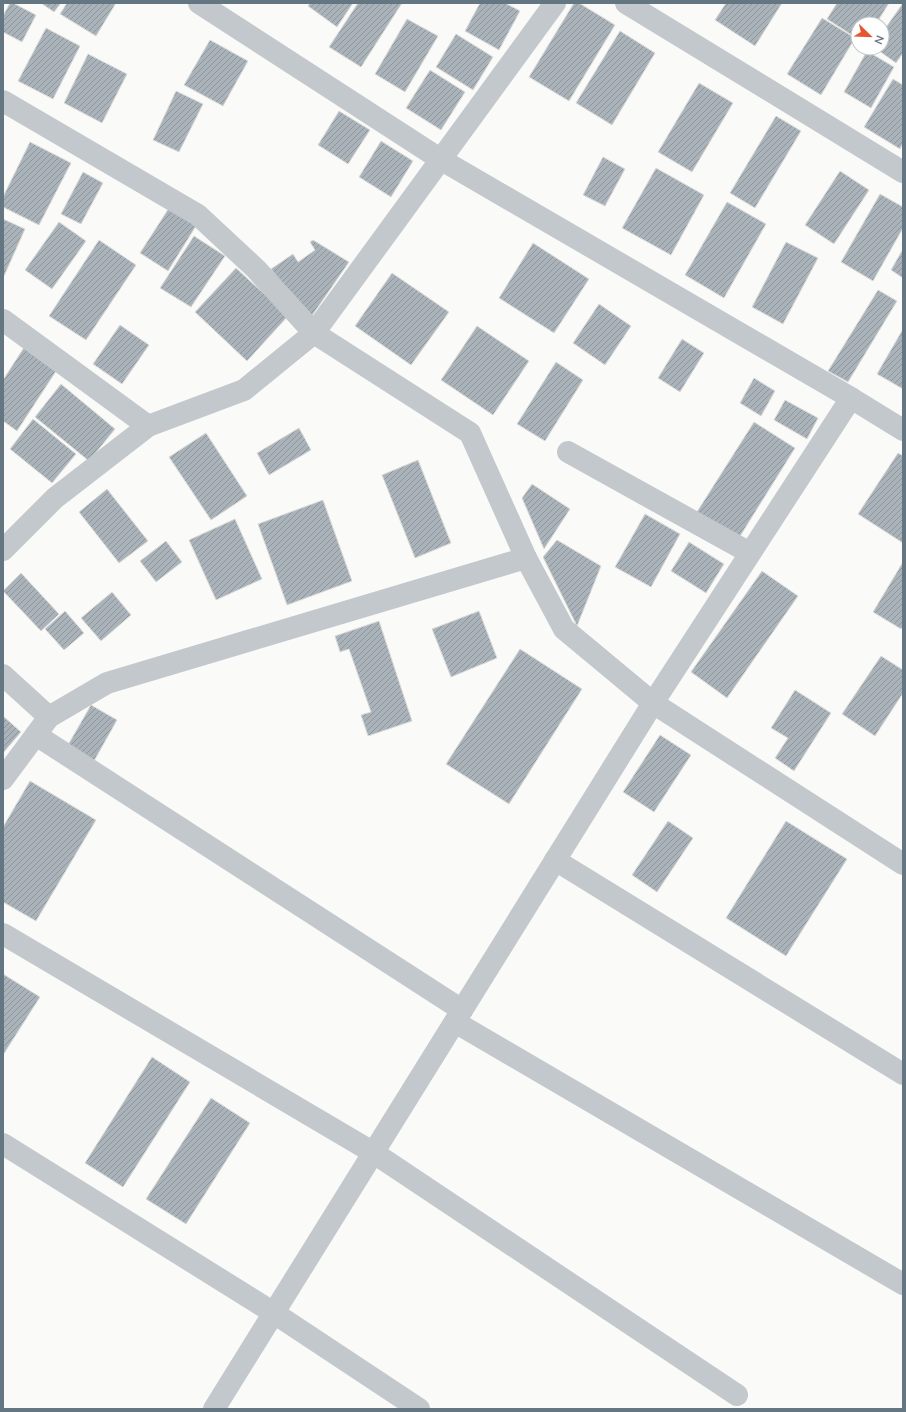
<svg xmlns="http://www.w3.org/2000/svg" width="906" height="1412" viewBox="0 0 906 1412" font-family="Mulish,sans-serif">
  <defs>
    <pattern id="building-hatch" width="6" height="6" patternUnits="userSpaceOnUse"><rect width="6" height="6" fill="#aab3b9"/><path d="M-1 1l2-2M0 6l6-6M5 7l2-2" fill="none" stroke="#8e969c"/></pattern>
  </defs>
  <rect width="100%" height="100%" fill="#fafaf8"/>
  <g fill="url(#building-hatch)" stroke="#dcdcda">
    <polygon points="10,3 13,3 36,15 22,42 3,32 3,16"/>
    <polygon points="41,3 61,3 54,12"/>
    <polygon points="67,3 116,3 96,36 60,14"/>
    <polygon points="310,3 353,3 337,27 308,6"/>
    <polygon points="358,3 402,3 361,67 329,47"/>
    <polygon points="480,3 505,3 520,11 499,50 465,31"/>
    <polygon points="574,3 579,3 615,25 569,101 529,77"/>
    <polygon points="726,3 782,3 755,46 715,20"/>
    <polygon points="837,3 889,3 876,24 858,24 858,39 827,19"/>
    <polygon points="903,3 903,53 896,63 875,48 882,48 882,33"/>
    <polygon points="822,18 855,38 821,95 787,74"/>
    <polygon points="407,19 438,36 405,92 375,74"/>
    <polygon points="46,28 80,46 53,99 18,81"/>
    <polygon points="620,31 655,53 612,125 576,103"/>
    <polygon points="456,34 493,57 473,90 436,67"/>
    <polygon points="210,40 248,61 223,106 184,85"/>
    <polygon points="867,51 894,67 871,108 844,92"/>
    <polygon points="88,54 127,74 102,123 64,103"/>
    <polygon points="430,70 465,92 441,130 406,108"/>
    <polygon points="893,79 903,85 903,143 900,149 864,127"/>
    <polygon points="699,83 733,103 692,172 658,152"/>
    <polygon points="176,91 203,104 179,152 153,140"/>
    <polygon points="339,111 370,130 348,164 318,145"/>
    <polygon points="776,116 801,131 755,208 730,193"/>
    <polygon points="381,141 413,161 391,197 359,177"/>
    <polygon points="30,142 71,163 39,225 3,207 3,197"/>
    <polygon points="603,157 625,169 605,206 583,195"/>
    <polygon points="656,168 704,195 671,255 622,228"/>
    <polygon points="840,171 869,190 834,244 805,225"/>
    <polygon points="83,172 103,183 81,224 61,214"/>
    <polygon points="880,194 903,207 903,228 873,281 841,262"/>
    <polygon points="727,202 766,224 724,298 685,275"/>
    <polygon points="169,208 196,226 168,271 140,253"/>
    <polygon points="3,219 25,229 4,276 3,276"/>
    <polygon points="59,222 86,241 52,289 25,270"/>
    <polygon points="194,236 225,256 191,307 160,288"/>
    <polygon points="99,240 136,265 86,340 49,316"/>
    <polygon points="313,240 349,262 309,320 271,269 293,254 298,262 315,250 310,242"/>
    <polygon points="786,242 818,258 783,324 752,307"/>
    <polygon points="533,243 589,279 554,333 499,298"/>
    <polygon points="903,249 903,278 891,270"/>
    <polygon points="236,268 288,316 247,361 195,312"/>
    <polygon points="392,273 449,312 411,365 355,326"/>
    <polygon points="878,290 897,301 848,382 828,371"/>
    <polygon points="599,304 631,326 605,365 573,343"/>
    <polygon points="120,325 149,345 122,384 93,364"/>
    <polygon points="477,326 529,361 493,415 441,380"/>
    <polygon points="903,329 903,389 877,374"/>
    <polygon points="682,339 704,353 680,392 658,378"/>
    <polygon points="27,343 60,365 17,431 3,421 3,380"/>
    <polygon points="556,362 583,380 545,441 517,424"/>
    <polygon points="754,378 775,391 761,416 740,403"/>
    <polygon points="61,384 115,429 89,461 35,417"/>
    <polygon points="785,400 818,418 807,439 774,420"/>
    <polygon points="33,419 76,454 52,483 10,449"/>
    <polygon points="754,422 795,448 737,541 695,515"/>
    <polygon points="299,428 311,450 269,475 257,453"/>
    <polygon points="206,433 247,496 211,520 169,457"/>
    <polygon points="898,453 903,456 903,543 858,514"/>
    <polygon points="418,460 451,543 415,558 382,475"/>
    <polygon points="532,484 570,509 544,549 522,498"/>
    <polygon points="107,489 148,541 119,563 79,512"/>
    <polygon points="323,500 352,581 287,605 258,524"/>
    <polygon points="645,514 680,534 651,587 615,567"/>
    <polygon points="235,519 262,579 216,600 189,540"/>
    <polygon points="557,540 601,566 577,626 543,557"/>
    <polygon points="166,541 182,562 156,582 140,561"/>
    <polygon points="689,542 724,564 706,593 671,571"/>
    <polygon points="903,562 903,626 901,629 873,612"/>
    <polygon points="762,571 798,596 727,698 691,672"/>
    <polygon points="21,573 59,614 41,631 3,591"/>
    <polygon points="112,592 131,615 101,641 81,618"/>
    <polygon points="65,611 84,633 64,650 45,629"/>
    <polygon points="479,611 497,658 451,677 432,629"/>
    <polygon points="379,621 412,721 368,736 361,715 371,712 349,649 340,652 335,636"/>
    <polygon points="520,649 582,689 509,804 446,764"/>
    <polygon points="881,656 903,670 903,693 875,736 842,714"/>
    <polygon points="795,690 831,713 794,771 775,758 788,738 771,728"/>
    <polygon points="91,705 117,720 94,761 68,745"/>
    <polygon points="3,716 21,732 3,753"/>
    <polygon points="660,735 691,755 654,812 623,792"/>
    <polygon points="30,781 96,820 36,921 3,902 3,827"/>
    <polygon points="668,821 693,838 657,892 632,875"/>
    <polygon points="786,821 847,859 786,956 726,918"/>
    <polygon points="3,974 40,997 3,1055"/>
    <polygon points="152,1057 190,1082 123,1187 85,1163"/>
    <polygon points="211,1098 250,1123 186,1224 146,1199"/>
  </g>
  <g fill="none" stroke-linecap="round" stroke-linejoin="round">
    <g stroke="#c3c8cc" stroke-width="22">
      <polyline points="199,3 440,159 851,398 903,430"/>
      <polyline points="626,3 903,172"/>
      <polyline points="3,101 198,215 256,269 314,333 470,433 526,558 564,629 653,703 903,864"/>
      <polyline points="3,320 148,426"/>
      <polyline points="568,452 750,553"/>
      <polyline points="3,550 55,498 148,426 244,390 314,333 555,3"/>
      <polyline points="3,675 49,717"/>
      <polyline points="36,735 462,1010"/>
      <polyline points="3,779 49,717 107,683 526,558"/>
      <polyline points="555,860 903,1074"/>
      <polyline points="3,934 374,1153 737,1395"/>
      <polyline points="455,1022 903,1284"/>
      <polyline points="3,1144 274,1313 419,1409"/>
      <polyline points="214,1409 653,703 851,398"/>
    </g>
  </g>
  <rect width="906" height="1412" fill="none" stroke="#657683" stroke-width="8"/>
  <g transform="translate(870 36) rotate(113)"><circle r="19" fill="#ffffff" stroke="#c1c8cd"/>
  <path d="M0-3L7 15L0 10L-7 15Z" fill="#e4572e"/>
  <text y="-6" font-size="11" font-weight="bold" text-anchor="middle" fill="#657683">N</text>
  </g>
</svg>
